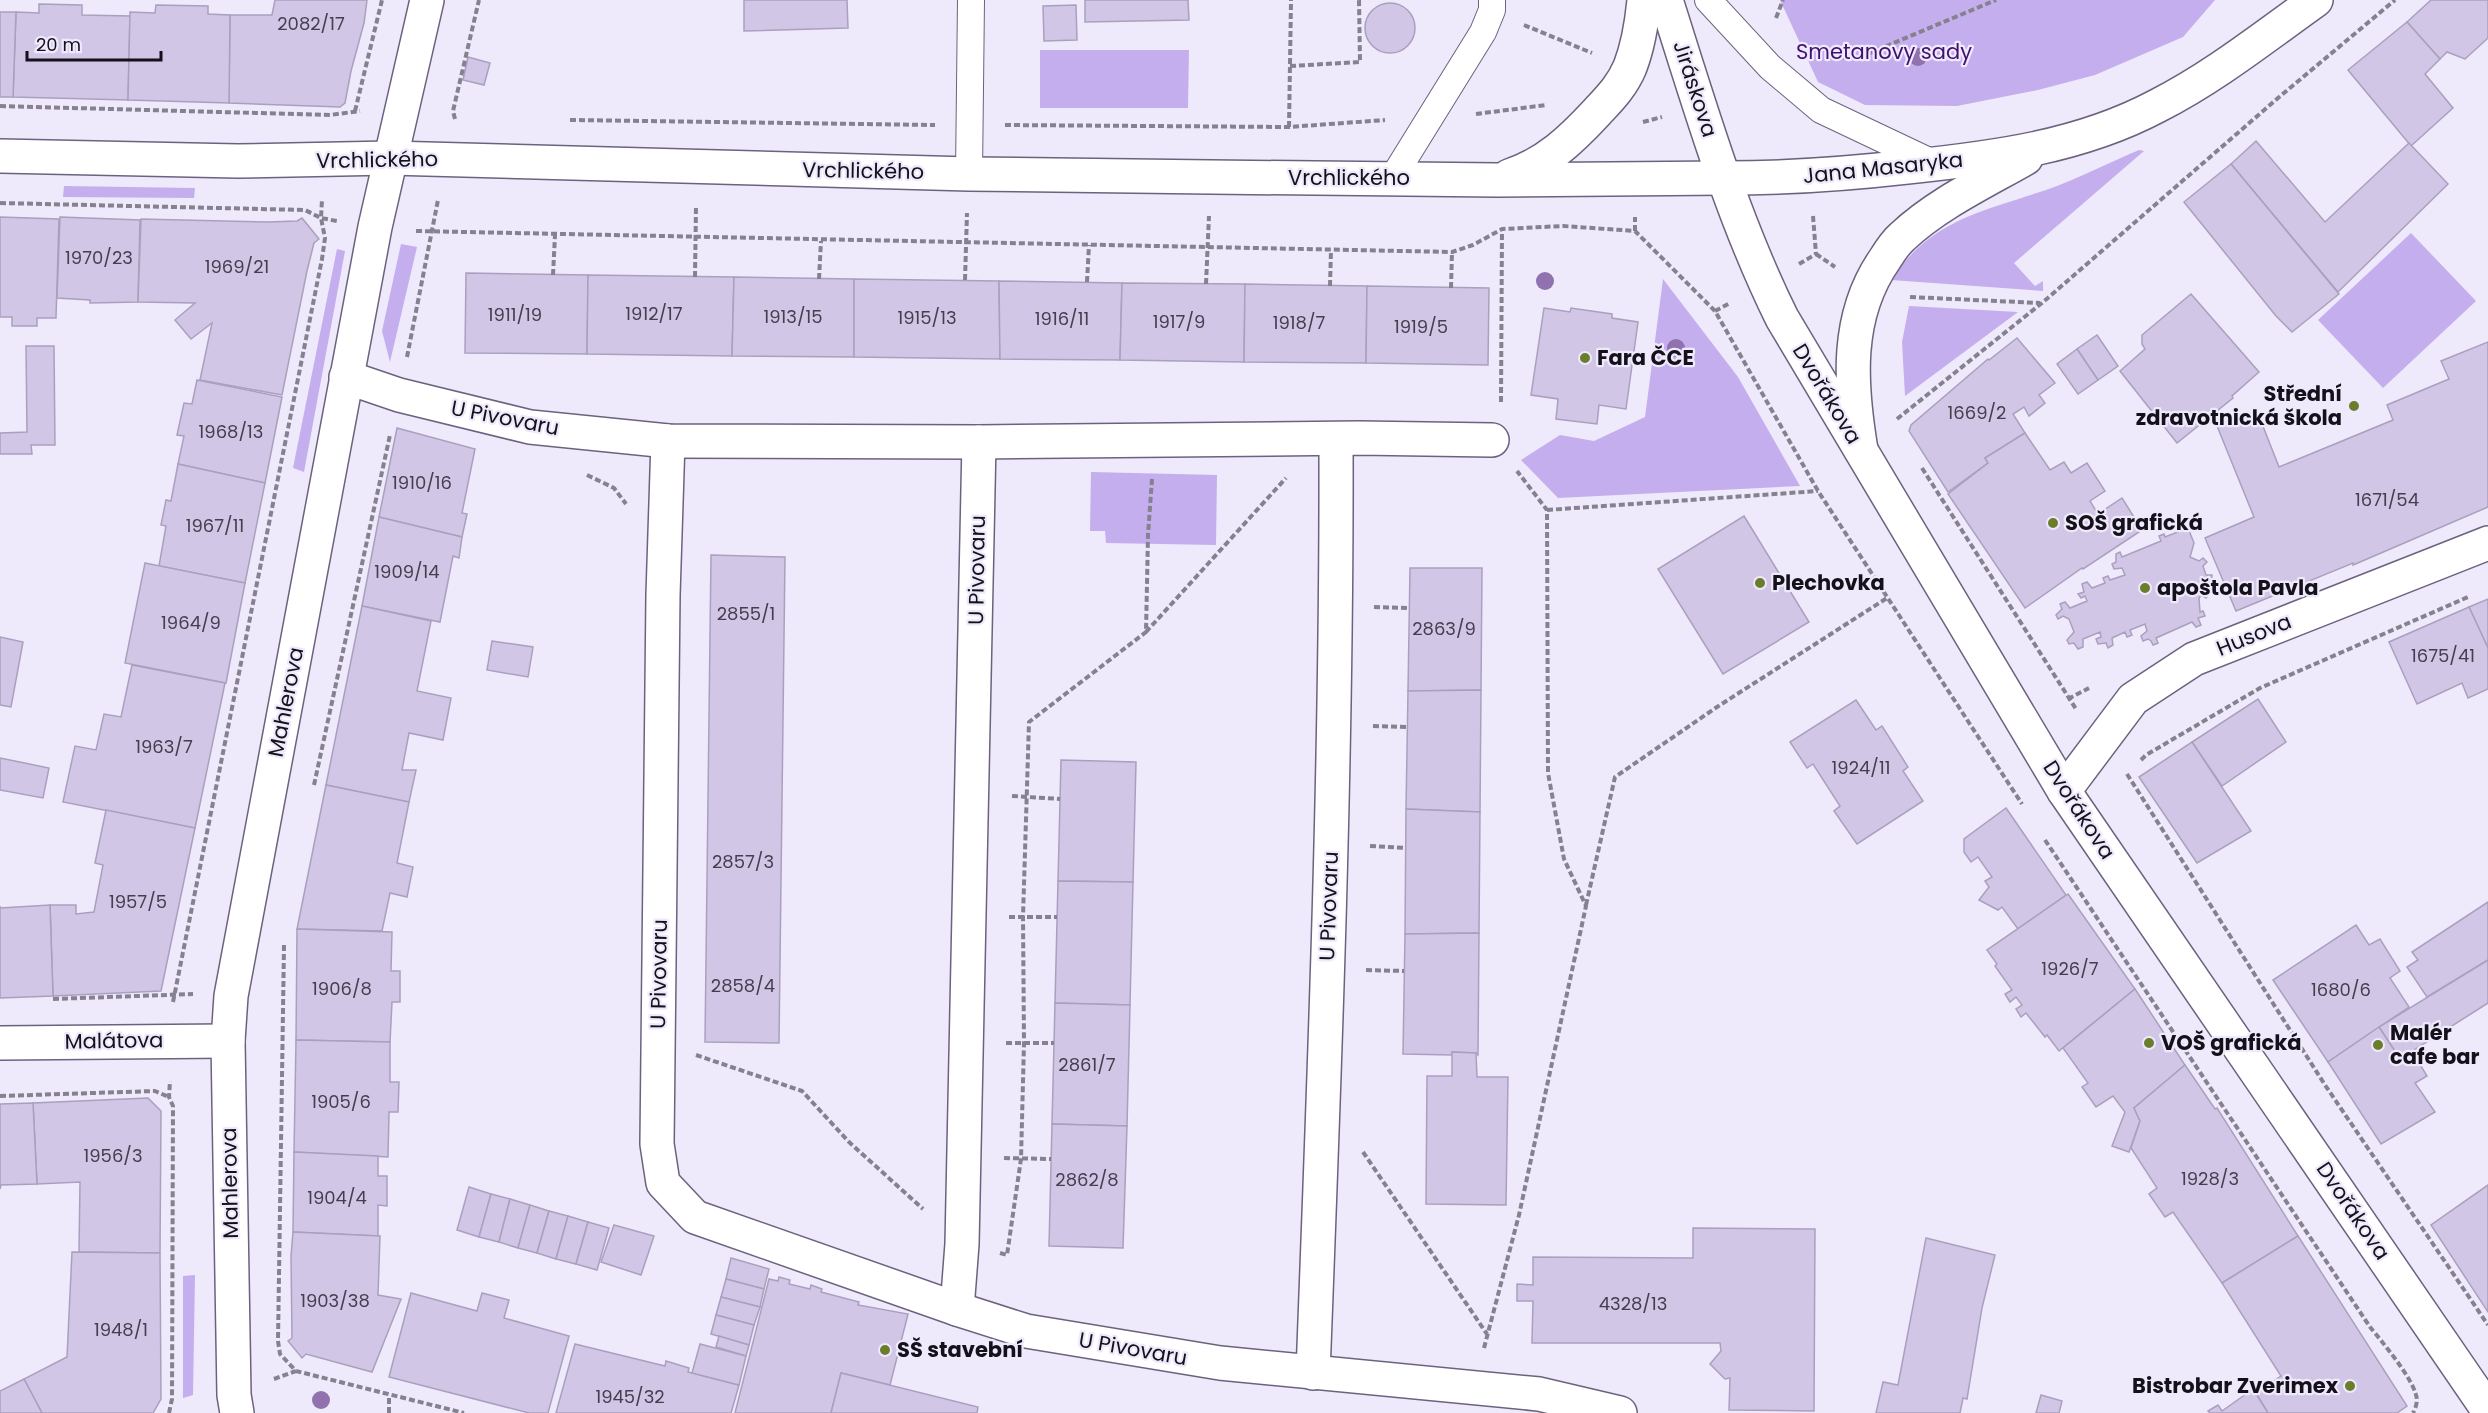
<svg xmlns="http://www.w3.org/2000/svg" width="2488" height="1413" viewBox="0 0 2488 1413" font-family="Poppins,sans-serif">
  <rect width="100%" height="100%" fill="#efe9fc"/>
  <g fill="#c5aeee">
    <polygon points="1780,0 2215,0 2183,37 2095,75 2038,90 1957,106 1865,105 1818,82"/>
    <polygon points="1040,50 1189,50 1188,108 1040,108"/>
    <path d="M2139 150 2144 151 2014 263 2035 286 2043 281V291L1891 280C1930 220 1983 211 2046 190 2077 179 2108 163 2139 150Z"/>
    <polygon points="64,186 195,188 194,198 63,197"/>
    <polygon points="2411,233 2476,301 2383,388 2318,320"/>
    <polygon points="401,244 417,247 390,362 382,331"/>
    <polygon points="337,249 345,251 304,472 293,468"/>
    <polygon points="1663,279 1738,377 1800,486 1558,498 1521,460 1560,435 1594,441 1645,417"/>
    <polygon points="1909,306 2018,312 1905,396 1902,342"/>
    <polygon points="1091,472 1217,475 1216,545 1106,543 1105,531 1090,531"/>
    <polygon points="195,1275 193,1395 183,1398 183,1276"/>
  </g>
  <g fill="#d1c6e6" stroke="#aaa0be" stroke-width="1.5">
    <polygon points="275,0 367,0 364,23 351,71 345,103 340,107 229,103 230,15 272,15"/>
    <polygon points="744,0 847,0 848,28 744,31"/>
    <polygon points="1085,0 1188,0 1189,20 1085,22"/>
    <polygon points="2431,0 2488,0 2488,38 2465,59 2447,52 2440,59 2407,22"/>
    <circle cx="1390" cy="28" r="25"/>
    <polygon points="39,4 82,5 82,15 130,16 128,100 13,97 16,12 39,13"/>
    <polygon points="156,5 208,6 208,14 230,15 229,103 128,100 130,12 155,13"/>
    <polygon points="1076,5 1077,40 1044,41 1043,6"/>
    <polygon points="0,12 16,12 13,97 0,97"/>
    <polygon points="2407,22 2440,59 2425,74 2453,108 2411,146 2348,70"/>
    <polygon points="468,57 490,63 484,85 463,80"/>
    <polygon points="2256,141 2325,222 2409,143 2448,184 2338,292 2231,164"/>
    <polygon points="2231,164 2339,294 2292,332 2276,316 2184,202"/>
    <polygon points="0,217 59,219 56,318 37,318 37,326 12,326 12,317 0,317"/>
    <polygon points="60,217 140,220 138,302 90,303 90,300 57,298"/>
    <polygon points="302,218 319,239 314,243 307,271 282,395 200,380 212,323 191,339 175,320 195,303 138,302 141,219 268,222 297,221"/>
    <polygon points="466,273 588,275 587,354 465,353"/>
    <polygon points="588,275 734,277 732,356 587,354"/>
    <polygon points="734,277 854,279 854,357 732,356"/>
    <polygon points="854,279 999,281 1000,359 854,357"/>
    <polygon points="999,281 1122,283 1120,360 1000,359"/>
    <polygon points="1122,283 1245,284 1244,362 1120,360"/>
    <polygon points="1245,284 1367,286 1366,363 1244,362"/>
    <polygon points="1367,286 1489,288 1488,365 1366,363"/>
    <polygon points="2191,294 2259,372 2232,396 2233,398 2177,443 2120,371 2145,349 2142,344 2142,335"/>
    <polygon points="1544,308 1570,312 1571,308 1612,314 1612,318 1638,322 1626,409 1599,405 1597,424 1556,419 1558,399 1531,395"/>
    <polygon points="2097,335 2118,366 2098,380 2077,349"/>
    <polygon points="2017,338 2055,383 2039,395 2045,403 2029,416 2024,407 2013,414 2025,433 1985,458 1988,463 1948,492 1909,431 1911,425 1988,359 1989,360"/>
    <polygon points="2488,342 2488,507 2353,565 2353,563 2236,611 2205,538 2254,517 2217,426 2257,411 2279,467 2393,420 2387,405 2449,379 2441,361"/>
    <polygon points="26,346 54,346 55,445 31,445 32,454 0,454 0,433 27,432"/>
    <polygon points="2077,349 2098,380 2078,394 2057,364"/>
    <polygon points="197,380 282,397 265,483 178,464 184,436 177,435 184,403 192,404"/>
    <polygon points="397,428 475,449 462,513 467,514 462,537 379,517"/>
    <polygon points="2025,433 2050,470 2064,462 2071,473 2087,463 2105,491 2090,501 2098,514 2122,498 2142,530 2083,569 2082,568 2025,608 1948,494 1988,463 1985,458"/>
    <polygon points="178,464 265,483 245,583 159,566 166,526 161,525 166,500 171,501"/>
    <polygon points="1744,516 1809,622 1723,674 1658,569"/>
    <polygon points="379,517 462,537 459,558 453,556 440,622 362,606"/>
    <polygon points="2188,528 2194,543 2190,557 2199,561 2203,558 2207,562 2203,566 2206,575 2212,575 2212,581 2207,581 2204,591 2209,593 2206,598 2201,595 2199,598 2200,612 2203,611 2205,616 2198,618 2201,625 2196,627 2192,622 2156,638 2158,643 2153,645 2151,641 2148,639 2143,641 2141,636 2147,631 2145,624 2130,630 2132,635 2127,637 2125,632 2112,638 2113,645 2108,648 2106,643 2098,644 2096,639 2101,637 2100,632 2083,639 2083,647 2078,649 2074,643 2069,644 2067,640 2074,632 2069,619 2063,616 2058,619 2056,615 2062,609 2060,604 2065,602 2070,608 2087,601 2085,596 2081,598 2078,594 2084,592 2082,584 2087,582 2092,588 2105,583 2103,578 2108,576 2110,580 2125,575 2122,568 2114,569 2112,564 2116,562 2116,554 2120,552 2122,557 2161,541 2159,536 2164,534 2165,537"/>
    <polygon points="711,555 785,557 779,1043 705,1042"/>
    <polygon points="145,563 245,583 226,683 125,663"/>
    <polygon points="1410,568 1482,568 1481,690 1408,691"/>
    <polygon points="2488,599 2488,648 2469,607"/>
    <polygon points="362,606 431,621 417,691 451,698 443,740 409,733 402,770 416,770 409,802 326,785"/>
    <polygon points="2469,607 2488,648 2488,689 2468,698 2462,683 2417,704 2389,642"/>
    <polygon points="0,637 23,642 11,707 0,705"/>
    <polygon points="492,641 533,647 528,677 487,670"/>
    <polygon points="132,665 225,683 195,828 63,802 75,746 96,750 104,714 121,717"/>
    <polygon points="1481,690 1480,812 1406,809 1408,691"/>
    <polygon points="2258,699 2286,742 2222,786 2192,742"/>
    <polygon points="1856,700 1876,730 1882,726 1908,767 1903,771 1923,801 1857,844 1834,811 1840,806 1813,764 1807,768 1790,742"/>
    <polygon points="2192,742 2251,831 2197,863 2139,777"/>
    <polygon points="0,758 49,768 43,798 0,790"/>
    <polygon points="1061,760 1136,762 1133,882 1058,881"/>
    <polygon points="326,785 409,802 397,863 413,867 407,897 390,893 382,931 297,929"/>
    <polygon points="2006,808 2066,895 2018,929 2002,907 1998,910 1979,900 1989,887 1985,881 1992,877 1978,857 1971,862 1964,852 1964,839"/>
    <polygon points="1406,809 1480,812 1479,933 1405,934"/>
    <polygon points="106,810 195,828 161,991 53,996 50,905 76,905 76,914 94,912 103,865 95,863"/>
    <polygon points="1058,881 1133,882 1130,1005 1055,1003"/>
    <polygon points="2068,894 2135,989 2059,1051 2047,1035 2045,1037 2026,1013 2021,1017 2016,1009 2022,1005 2016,997 2010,1002 2005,994 2012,990 1995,966 1997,964 1987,950"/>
    <polygon points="2488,902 2488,960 2427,997 2407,967 2418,960 2412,952"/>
    <polygon points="50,905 53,996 0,998 0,906 0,908"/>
    <polygon points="2356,925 2369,945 2380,939 2400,971 2390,978 2409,1007 2328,1062 2273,980"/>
    <polygon points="297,929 392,932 391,971 400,971 400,1002 392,1002 390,1042 296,1040"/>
    <polygon points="1479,933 1478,1055 1476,1053 1452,1052 1452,1055 1403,1054 1405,934"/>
    <polygon points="2488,960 2488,1003 2400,1059 2379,1027"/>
    <polygon points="2135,989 2185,1065 2134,1108 2140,1121 2129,1152 2112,1146 2125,1112 2113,1096 2096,1107 2082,1087 2088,1083 2063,1048"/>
    <polygon points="1055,1003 1130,1005 1127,1126 1052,1124"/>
    <polygon points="2379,1027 2400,1059 2412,1051 2427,1076 2415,1083 2435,1112 2381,1144 2328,1062"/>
    <polygon points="296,1040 390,1042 390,1082 399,1082 398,1112 389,1112 388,1157 294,1152"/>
    <polygon points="1452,1052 1476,1053 1477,1077 1508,1077 1506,1205 1426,1204 1427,1076 1452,1076"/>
    <polygon points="2185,1065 2215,1109 2217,1108 2298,1236 2222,1283 2173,1212 2165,1217 2149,1194 2157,1188 2131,1148 2140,1121 2134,1108"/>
    <polygon points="148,1098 161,1111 160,1253 79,1252 80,1182 37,1184 33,1103"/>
    <polygon points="33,1103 37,1184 1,1185 0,1189 0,1104"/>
    <polygon points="1052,1124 1127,1126 1123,1248 1049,1246"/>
    <polygon points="294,1152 378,1156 378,1176 387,1176 387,1206 378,1205 378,1236 293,1232"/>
    <polygon points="2488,1185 2488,1312 2431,1225"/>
    <polygon points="469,1187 491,1194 479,1237 457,1230"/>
    <polygon points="491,1194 510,1199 499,1242 479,1237"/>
    <polygon points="510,1199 530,1205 518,1248 499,1242"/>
    <polygon points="530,1205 549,1211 537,1253 518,1248"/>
    <polygon points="549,1211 568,1216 556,1259 537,1253"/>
    <polygon points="568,1216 588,1222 576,1264 556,1259"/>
    <polygon points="588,1222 609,1228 597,1270 576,1264"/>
    <polygon points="614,1225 654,1236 641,1275 601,1262"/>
    <polygon points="1693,1228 1815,1229 1814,1411 1729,1410 1730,1378 1725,1379 1710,1364 1721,1351 1720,1343 1532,1343 1533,1301 1517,1301 1517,1284 1533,1285 1533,1257 1693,1258"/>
    <polygon points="293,1232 380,1236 378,1295 401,1299 372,1372 306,1354 302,1358 288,1341 292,1338 291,1256"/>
    <polygon points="2298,1236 2407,1406 2397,1413 2268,1413 2256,1393 2281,1376 2222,1283"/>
    <polygon points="1926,1238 1995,1255 1982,1308 1967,1399 1963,1398 1960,1413 1876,1413 1883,1382 1898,1385"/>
    <polygon points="72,1252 160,1253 161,1399 153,1413 42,1413 24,1379 67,1357"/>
    <polygon points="731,1258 769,1269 764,1289 726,1279"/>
    <polygon points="779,1277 790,1280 789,1284 810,1289 811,1285 822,1289 821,1292 859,1302 858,1305 908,1314 890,1385 841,1373 831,1413 735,1413 769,1279 778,1281"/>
    <polygon points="726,1279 764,1289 760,1307 721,1297"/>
    <polygon points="411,1293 477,1311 482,1293 509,1300 504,1318 569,1336 548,1413 529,1413 389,1377"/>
    <polygon points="721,1297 760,1307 754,1325 716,1315"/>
    <polygon points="716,1315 754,1325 749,1345 711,1334"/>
    <polygon points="719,1336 749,1345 746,1356 716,1347"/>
    <polygon points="575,1344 665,1366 666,1361 689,1368 688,1372 739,1385 731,1413 556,1413"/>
    <polygon points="700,1344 746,1356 739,1385 692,1373"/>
    <polygon points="841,1373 978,1407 977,1413 831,1413"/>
    <polygon points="24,1379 42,1413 0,1413 0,1391"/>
    <polygon points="2253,1389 2268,1413 2210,1413 2208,1411 2218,1405 2222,1411"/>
    <polygon points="2041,1395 2062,1401 2059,1413 2036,1413"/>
  </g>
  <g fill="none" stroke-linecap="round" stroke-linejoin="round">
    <g stroke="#6c627e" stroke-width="28">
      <g id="lane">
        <polyline points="1708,0 1770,67 1821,110 1935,164"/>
        <polyline points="969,174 971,0"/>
        <polyline points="1392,179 1483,32 1492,10 1492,0"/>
      </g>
    </g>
    <g stroke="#6c627e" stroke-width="36">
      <g id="street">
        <path d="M1726 178C1788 178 1845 174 1907 167 1993 158 2080 147 2157 106 2214 77 2264 37 2316 0"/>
        <polyline points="346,377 399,395 530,427 668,441 979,442 1359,438 1492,440"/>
        <polyline points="668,441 663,595 657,1144 663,1183 695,1217 957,1309 1026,1331 1220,1363 1539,1394 1620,1413"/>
        <path d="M1861 450C1850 384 1845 316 1885 259 1890 251 1895 243 1902 237 1937 204 1984 182 2026 158"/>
        <polyline points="2064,791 2133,699 2194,659 2488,543"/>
        <polyline points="0,1043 228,1041"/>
        <polyline points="957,1309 962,1244 979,442"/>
        <path d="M1313 1373C1325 1062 1337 751 1336 440"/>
        <polyline points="237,1413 234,1395 228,1041 231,996 375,227 427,0"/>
      </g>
    </g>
    <g stroke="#6c627e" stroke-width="36">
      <g id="secondary">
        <path d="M1666 0C1700 107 1732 217 1782 318L2064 791 2488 1410"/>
        <polyline points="0,156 238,161 390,158 969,174 1211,177 1497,180 1726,178"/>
        <path d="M1509 176C1546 164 1571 140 1597 112 1610 98 1622 86 1630 67 1638 46 1642 22 1644 0"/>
      </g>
    </g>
    <g stroke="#86818f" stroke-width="4" stroke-dasharray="6 3" stroke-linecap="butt">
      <polyline points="1776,18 1783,0"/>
      <polyline points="1524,25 1592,53"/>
      <polyline points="1816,58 1858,58 1996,0"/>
      <polyline points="1290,66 1360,62 1359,0"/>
      <polyline points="0,106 330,115 360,111"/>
      <polyline points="355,111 382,0"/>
      <polyline points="1476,114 1546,105"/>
      <polyline points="455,119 453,111 479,0"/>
      <polyline points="570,120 935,125"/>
      <polyline points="1643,122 1662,117"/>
      <polyline points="1005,125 1289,127 1385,120"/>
      <polyline points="1289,127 1291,0"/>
      <polyline points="0,203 305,210 321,218 337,221"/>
      <polyline points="1813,216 1816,254"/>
      <polyline points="416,231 1452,252 1473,245 1502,229 1563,226 1635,231 1715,311 1818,491 2022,804"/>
      <polyline points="1635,231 1635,217"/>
      <polyline points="1816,254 1835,267"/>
      <polyline points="1799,264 1816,254"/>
      <polyline points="553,275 555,235"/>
      <polyline points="695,277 696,206"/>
      <polyline points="819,279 821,241"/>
      <polyline points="965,280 967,213"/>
      <polyline points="1087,282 1089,245"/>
      <polyline points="1206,284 1209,216"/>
      <polyline points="1330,286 1331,250"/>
      <polyline points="1451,288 1452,252"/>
      <polyline points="1910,297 2040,303"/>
      <polyline points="1715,311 1730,303"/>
      <polyline points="407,357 438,200"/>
      <polyline points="1501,402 1502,229"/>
      <polyline points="1897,419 2042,303 2278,98 2395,0"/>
      <polyline points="1922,468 2076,709"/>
      <polyline points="587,475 614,488 626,504"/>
      <polyline points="1152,479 1148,535 1146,632 1286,478"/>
      <polyline points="1547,510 1818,491"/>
      <polyline points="1374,607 1409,608"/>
      <polyline points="2068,699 2089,688"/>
      <polyline points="1373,726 1407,727"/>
      <polyline points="2141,760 2146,755 2260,688 2468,597"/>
      <polyline points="2127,774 2325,1085 2488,1325"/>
      <polyline points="314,785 390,435"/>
      <polyline points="1012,796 1060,799"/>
      <path d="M2045 840 2370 1327C2383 1343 2411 1376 2416 1395 2418 1400 2416 1408 2413 1413"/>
      <polyline points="1370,846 1406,848"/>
      <polyline points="1586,905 1615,777 1717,707 1887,598"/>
      <polyline points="1009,917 1057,917"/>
      <polyline points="284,945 278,1341 280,1354 296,1371 464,1413"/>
      <polyline points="1366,970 1404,971"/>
      <polyline points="53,999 193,994"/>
      <polyline points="173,1002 322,259 325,238 321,218 322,200"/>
      <polyline points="1006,1043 1054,1043"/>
      <polyline points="696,1055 802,1091 849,1142 923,1209"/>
      <polyline points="0,1096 155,1091 169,1097"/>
      <polyline points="1363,1152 1487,1334"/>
      <polyline points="1004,1158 1051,1159"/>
      <polyline points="1000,1253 1007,1255 1021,1159 1024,1043 1023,917 1029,722 1146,632"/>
      <polyline points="1484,1348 1519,1215 1586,906 1564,859 1548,773 1547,510 1517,471"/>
      <polyline points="274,1379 296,1371"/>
      <polyline points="169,1413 172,1399 173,1106 169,1097 170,1081"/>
      <polyline points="389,1413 389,1395"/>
    </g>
    <use href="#lane" stroke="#fff" stroke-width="26"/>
    <use href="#street" stroke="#fff" stroke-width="33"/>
    <use href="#secondary" stroke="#fff" stroke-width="33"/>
  </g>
  <g fill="#9072af">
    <circle cx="1918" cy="57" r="9"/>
    <circle cx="1545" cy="281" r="9"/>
    <circle cx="1676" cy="348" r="9"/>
    <circle cx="321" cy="1400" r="9"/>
  </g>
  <g fill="#6a7d2c" stroke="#efe9fc" stroke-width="2">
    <circle cx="1585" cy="358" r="6"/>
    <circle cx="2354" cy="406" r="6"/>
    <circle cx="2053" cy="523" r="6"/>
    <circle cx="1760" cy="583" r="6"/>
    <circle cx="2145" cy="588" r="6"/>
    <circle cx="2149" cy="1043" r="6"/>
    <circle cx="2378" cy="1045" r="6"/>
    <circle cx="885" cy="1350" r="6"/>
    <circle cx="2350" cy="1386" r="6"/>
  </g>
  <g text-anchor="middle" stroke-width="4.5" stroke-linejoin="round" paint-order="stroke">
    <g font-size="18" fill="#443e4e">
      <text x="311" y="30">2082/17</text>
      <text x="99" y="264">1970/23</text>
      <text x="237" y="273">1969/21</text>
      <text x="654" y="320">1912/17</text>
      <text x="515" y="321">1911/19</text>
      <text x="793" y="323">1913/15</text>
      <text x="927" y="324">1915/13</text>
      <text x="1062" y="325">1916/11</text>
      <text x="1179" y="328">1917/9</text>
      <text x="1299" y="329">1918/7</text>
      <text x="1421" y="333">1919/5</text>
      <text x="1977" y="419">1669/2</text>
      <text x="231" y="438">1968/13</text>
      <text x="422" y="489">1910/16</text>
      <text x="2387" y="506">1671/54</text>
      <text x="215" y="532">1967/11</text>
      <text x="407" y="578">1909/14</text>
      <text x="746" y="620">2855/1</text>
      <text x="191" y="629">1964/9</text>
      <text x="1444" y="635">2863/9</text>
      <text x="2443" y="662">1675/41</text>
      <text x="164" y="753">1963/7</text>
      <text x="1861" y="774">1924/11</text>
      <text x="743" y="868">2857/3</text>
      <text x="138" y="908">1957/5</text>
      <text x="2070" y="975">1926/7</text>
      <text x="743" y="992">2858/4</text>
      <text x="342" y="995">1906/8</text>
      <text x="2341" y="996">1680/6</text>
      <text x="1087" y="1071">2861/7</text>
      <text x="341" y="1108">1905/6</text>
      <text x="113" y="1162">1956/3</text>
      <text x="2210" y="1185">1928/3</text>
      <text x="1087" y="1186">2862/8</text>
      <text x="337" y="1204">1904/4</text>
      <text x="335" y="1307">1903/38</text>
      <text x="1633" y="1310">4328/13</text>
      <text x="121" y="1336">1948/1</text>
      <text x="630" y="1403">1945/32</text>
    </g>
    <g font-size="21" fill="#421170" stroke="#efe9fc">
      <text x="1884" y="59">Smetanovy sady</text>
    </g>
    <g font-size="21" fill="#15111b" stroke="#efe9fc">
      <text transform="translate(1695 89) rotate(72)" y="7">Jiráskova</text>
      <text transform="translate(377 160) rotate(-1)" y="7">Vrchlického</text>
      <text transform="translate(1883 168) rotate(-6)" y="7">Jana Masaryka</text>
      <text transform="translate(863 171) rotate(1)" y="7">Vrchlického</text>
      <text x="1349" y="185">Vrchlického</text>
      <text transform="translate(1827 394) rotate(59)" y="7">Dvořákova</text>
      <text transform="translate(505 418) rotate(11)" y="7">U Pivovaru</text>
      <text transform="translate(977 570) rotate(-89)" y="7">U Pivovaru</text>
      <text transform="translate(2254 635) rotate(-22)" y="7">Husova</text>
      <text transform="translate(286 702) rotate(-79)" y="7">Mahlerova</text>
      <text transform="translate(2079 810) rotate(57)" y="7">Dvořákova</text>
      <text transform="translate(1329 906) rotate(-88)" y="7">U Pivovaru</text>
      <text transform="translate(659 974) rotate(-89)" y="7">U Pivovaru</text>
      <text transform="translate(114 1041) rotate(-1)" y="7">Malátova</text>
      <text transform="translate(230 1183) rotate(-91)" y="7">Mahlerova</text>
      <text transform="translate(2353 1211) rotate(56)" y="7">Dvořákova</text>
      <text transform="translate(1133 1349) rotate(10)" y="7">U Pivovaru</text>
    </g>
    <g font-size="21" font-weight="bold" fill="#15111b" stroke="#efe9fc" text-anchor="start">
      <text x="1597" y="365">Fara ČCE</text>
      <text x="2342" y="401" text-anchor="end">Střední<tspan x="2342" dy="24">zdravotnická škola</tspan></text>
      <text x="2065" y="530">SOŠ grafická</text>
      <text x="1772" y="590">Plechovka</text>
      <text x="2157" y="595">apoštola Pavla</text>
      <text x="2390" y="1040">Malér<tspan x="2390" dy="24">cafe bar</tspan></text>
      <text x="2161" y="1050">VOŠ grafická</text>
      <text x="897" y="1357">SŠ stavební</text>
      <text x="2338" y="1393" text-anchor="end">Bistrobar Zverimex</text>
    </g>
  </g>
  <path d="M27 51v9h134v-9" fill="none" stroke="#15111b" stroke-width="3"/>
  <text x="36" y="51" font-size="18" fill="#15111b" stroke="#efe9fc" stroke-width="4.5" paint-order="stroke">20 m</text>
</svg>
